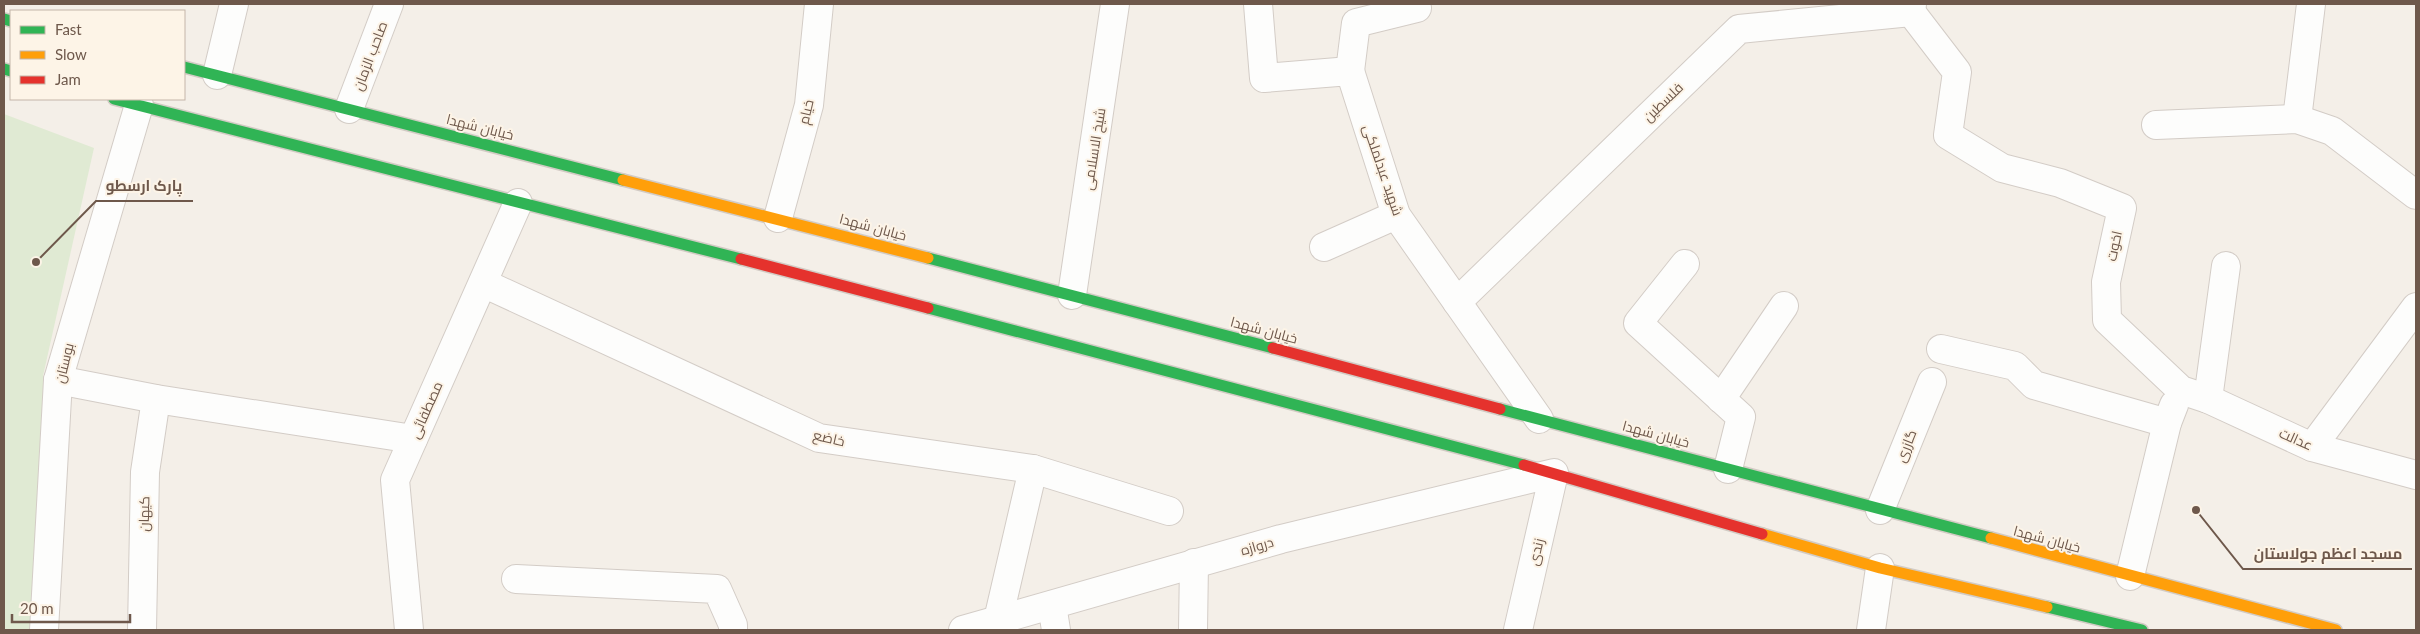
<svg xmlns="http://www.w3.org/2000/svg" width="2420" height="634" viewBox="0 0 2420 634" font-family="Lato,Cairo,sans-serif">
  <rect width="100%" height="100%" fill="#f4efe8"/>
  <polygon fill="#e0ead3" points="4,114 94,148 43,376 58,380 55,630 4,630"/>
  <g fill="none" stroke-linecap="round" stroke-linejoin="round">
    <g stroke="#d3ccc6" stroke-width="30">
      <g id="street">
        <polyline points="1258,4 1264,78 1350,71 1396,215 1539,419"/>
        <polyline points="1911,12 1957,72 1948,135 2002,168 2060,183 2122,208 2106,282 2107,320 2181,390 2208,399 2312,447 2416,475"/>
        <polyline points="1350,71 1356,23 1417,8"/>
        <polyline points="217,75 234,4"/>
        <polyline points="349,109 389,4"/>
        <polyline points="2297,119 2311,4"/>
        <polyline points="2156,125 2297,119 2332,131 2416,195"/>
        <polyline points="778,218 809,105 819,4"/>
        <polyline points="1324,247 1396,215"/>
        <polyline points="1685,264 1638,323 1741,417 1728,469"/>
        <polyline points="483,283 819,438 1033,469 1169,511"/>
        <polyline points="1072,295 1115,4"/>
        <polyline points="1457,302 1739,29 1911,12 1912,4"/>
        <polyline points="1941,349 2015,366 2034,385 2167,423"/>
        <polyline points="58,380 156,399 413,439"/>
        <polyline points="1721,399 1784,306"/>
        <polyline points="2208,399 2226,266"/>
        <polyline points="2312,447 2416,307"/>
        <polyline points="1880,510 1932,382"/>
        <polyline points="2130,576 2167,423 2174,405"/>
        <polyline points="516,579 717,589 733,625 733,630"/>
        <polyline points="1052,605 1056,630"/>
        <polyline points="998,620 1033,469"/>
        <polyline points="44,630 58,380 139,105"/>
        <polyline points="142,630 145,472 156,399"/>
        <polyline points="409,630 395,480 518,203"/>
        <polyline points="963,630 1281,539 1554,473 1518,630"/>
        <polyline points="1193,630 1194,563"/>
        <polyline points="1871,630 1880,568"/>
      </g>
    </g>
    <g stroke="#d2cbc4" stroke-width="14">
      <g id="fast">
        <polyline points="4,19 11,21"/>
        <polyline points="184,67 623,180"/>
        <polyline points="4,69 11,71"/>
        <polyline points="114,99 741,259"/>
        <polyline points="928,258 1273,348"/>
        <polyline points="928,308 1524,465"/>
        <polyline points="1500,409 1991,538"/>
        <polyline points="2047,607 2142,630"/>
      </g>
    </g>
    <g stroke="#d2cbc4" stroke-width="14">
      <g id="slow">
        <polyline points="623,180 928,258"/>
        <polyline points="1762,534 1880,568 2047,607"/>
        <polyline points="1991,538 2336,630"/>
      </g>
    </g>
    <g stroke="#d2cbc4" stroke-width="14">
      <g id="jam">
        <polyline points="741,259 928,308"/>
        <polyline points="1273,348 1500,409"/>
        <polyline points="1524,465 1762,534"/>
      </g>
    </g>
    <use href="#street" stroke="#fdfdfc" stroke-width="28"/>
    <use href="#fast" stroke="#30b455" stroke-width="11"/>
    <use href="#slow" stroke="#ff9f0a" stroke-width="11"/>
    <use href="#jam" stroke="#e5322d" stroke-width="11"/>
  </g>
  <g text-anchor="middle" stroke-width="4" stroke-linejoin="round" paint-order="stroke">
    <g font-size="14" fill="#6e584b" stroke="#fdf4e7">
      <text transform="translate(370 56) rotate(-69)" y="5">صاحب الزمان</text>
      <text transform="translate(1663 102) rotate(-44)" y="5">فلسطین</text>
      <text transform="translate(806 112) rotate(-77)" y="5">خیام</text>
      <text transform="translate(480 127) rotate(14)" y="5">خیابان شهدا</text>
      <text transform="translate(1094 149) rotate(-81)" y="5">شیخ الاسلامی</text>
      <text transform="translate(1383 170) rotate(71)" y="5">شهید عبدلملکی</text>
      <text transform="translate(873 227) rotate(15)" y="5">خیابان شهدا</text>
      <text transform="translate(2114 246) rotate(-78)" y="5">اخوت</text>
      <text transform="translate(1264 330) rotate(15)" y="5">خیابان شهدا</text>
      <text transform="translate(64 363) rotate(-76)" y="5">بوستان</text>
      <text transform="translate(426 410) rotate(-66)" y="5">مصطفائی</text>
      <text transform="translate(1656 434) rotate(15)" y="5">خیابان شهدا</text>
      <text transform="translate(829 438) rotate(13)" y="5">خاضع</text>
      <text transform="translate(2296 439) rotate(24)" y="5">عدالت</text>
      <text transform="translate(1906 446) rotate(-68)" y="5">گازری</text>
      <text transform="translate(144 514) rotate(-89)" y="5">کیهان</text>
      <text transform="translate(2047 539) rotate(15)" y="5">خیابان شهدا</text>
      <text transform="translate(1257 546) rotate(-16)" y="5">دروازه</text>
      <text transform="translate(1536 552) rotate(-77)" y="5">زندی</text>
    </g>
  </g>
  <path fill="none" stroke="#6e584b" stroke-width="2" d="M36 262L96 201H193M2196 510L2243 569H2412"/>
  <g fill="#6e584b" stroke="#fdf4e7" stroke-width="2">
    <circle cx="36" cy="262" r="5"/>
    <circle cx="2196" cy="510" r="5"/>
  </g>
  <g font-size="15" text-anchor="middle" font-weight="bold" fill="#6e584b" stroke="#fdf4e7" stroke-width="4" stroke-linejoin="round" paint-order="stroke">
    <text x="144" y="191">پارک ارسطو</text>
    <text x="2328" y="559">مسجد اعظم جولاستان</text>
  </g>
  <rect width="2420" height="634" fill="none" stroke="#6e584b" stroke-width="10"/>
  <rect x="10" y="10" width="175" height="90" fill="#fdf4e7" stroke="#c4b6a9"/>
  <rect x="20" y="26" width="25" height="8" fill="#30b455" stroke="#c4b6a9"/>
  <text x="55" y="35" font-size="15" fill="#6e584b">Fast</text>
  <rect x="20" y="51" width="25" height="8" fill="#ff9f0a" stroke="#c4b6a9"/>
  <text x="55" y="60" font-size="15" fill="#6e584b">Slow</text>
  <rect x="20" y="76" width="25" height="8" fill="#e5322d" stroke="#c4b6a9"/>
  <text x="55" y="85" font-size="15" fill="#6e584b">Jam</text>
  <path d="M12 614v8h118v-8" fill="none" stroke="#6e584b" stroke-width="2.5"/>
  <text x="20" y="614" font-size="15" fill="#6e584b" stroke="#fdf4e7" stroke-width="4" paint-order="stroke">20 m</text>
</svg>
